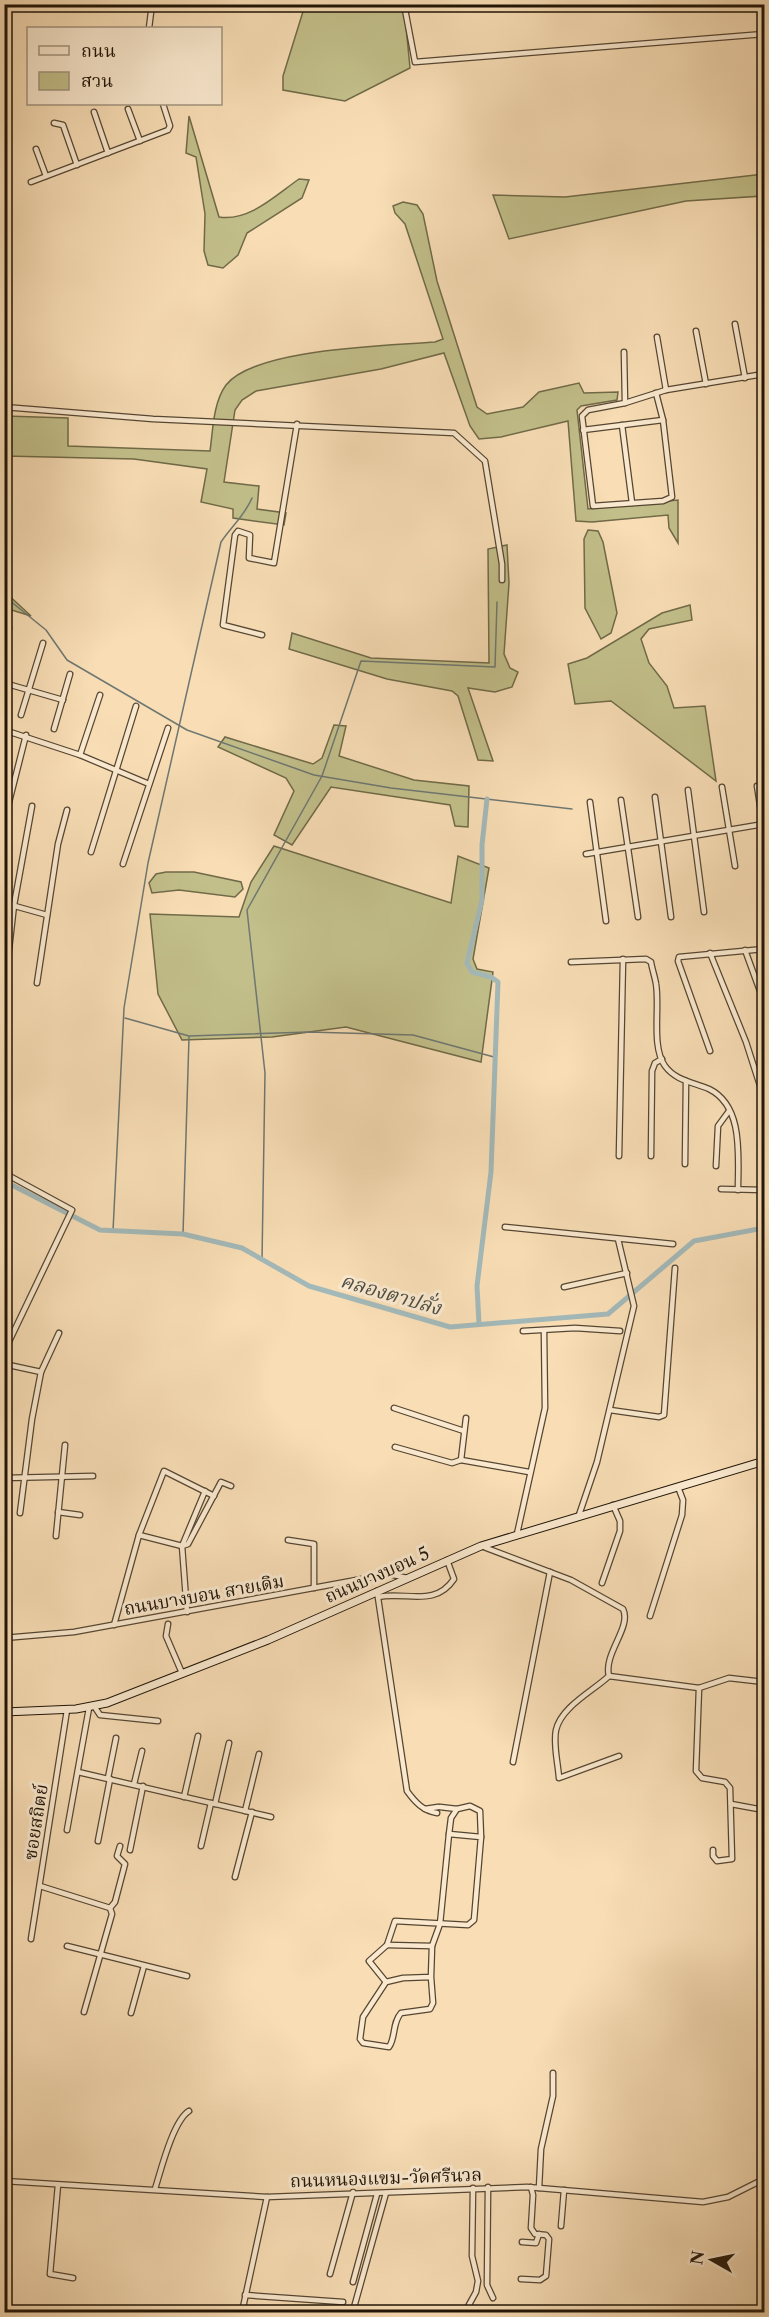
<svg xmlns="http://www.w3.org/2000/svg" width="769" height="2317" viewBox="0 0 769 2317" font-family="'Libre Caslon Text','Noto Serif Thai',serif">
  <rect width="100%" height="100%" fill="#f8ddb5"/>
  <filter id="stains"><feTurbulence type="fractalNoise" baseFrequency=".00333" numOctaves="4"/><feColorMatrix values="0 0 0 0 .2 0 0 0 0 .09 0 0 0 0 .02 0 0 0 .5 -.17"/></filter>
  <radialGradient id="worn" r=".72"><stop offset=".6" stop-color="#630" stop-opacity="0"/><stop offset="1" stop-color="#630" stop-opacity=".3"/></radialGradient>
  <g fill="#c2bf8a" stroke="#706a48" stroke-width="1.5">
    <polygon points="305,5 404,5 410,68 345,101 283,90 283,76"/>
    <path d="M189 116 219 217C249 222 276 195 299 179L309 180 302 198 247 233 238 255 223 268 208 265 204 251 205 214 196 157 186 153Z"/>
    <polygon points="764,174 764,191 759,192 762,196 686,201 509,239 493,195 565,197"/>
    <path d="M403 202 417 205 423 214 437 281 477 407 487 414 523 407 539 392 579 383 584 393 618 392 617 400 581 406 577 410 588 509 678 500V543L669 528 668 515 592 522 576 521 568 421 501 437 479 439 470 426 444 353 381 369 256 391 242 400 235 410 224 482 259 486 257 509 286 513 284 525 233 518V509L201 502 207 469 134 459 5 456V462V416L68 418V446L210 451C213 430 213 403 226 385 255 348 389 346 435 342L443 339 405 224 395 213 393 206Z"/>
    <polygon points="764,380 764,438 758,381"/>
    <polygon points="588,530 598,531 603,542 617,613 611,633 601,639 585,608 584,539"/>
    <polygon points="507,545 509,583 504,654 510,668 518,672 512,687 495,692 468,688 493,761 478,760 458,696 452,691 387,679 289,649 292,633 371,658 489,663 488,549"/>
    <polygon points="4,592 5,592 31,616 5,608"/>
    <polygon points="690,605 692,620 649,629 641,639 649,663 667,686 674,708 705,706 716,781 611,701 575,704 568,664 587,658 662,613"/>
    <polygon points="334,725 346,726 339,756 414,780 469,786 468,827 455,826 450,805 331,787 292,845 274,835 294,791 286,778 218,747 225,737 313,764 322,758"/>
    <polygon points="274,846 451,903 458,856 489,868 473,959 477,969 493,972 481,1062 346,1027 272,1037 182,1040 158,994 150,914 239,917 251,882"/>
    <polygon points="166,872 194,872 241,882 243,889 235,897 179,890 152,893 149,883 156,874"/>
  </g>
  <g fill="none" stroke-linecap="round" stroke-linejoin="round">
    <g stroke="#6e7772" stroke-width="1.5">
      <polyline points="4,596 46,630 67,660 187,730 314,775 391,788 572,809"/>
      <polyline points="125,1018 189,1036 309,1032 413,1035 494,1057"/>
      <path d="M113 1231 124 1008 148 863 221 542C231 527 245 515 252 498"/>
      <polyline points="183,1234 189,1037"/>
      <polyline points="262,1260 265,1073 247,910 322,776 361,661 495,667 497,602"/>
    </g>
    <g stroke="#a3b9b9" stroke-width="5">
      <polyline points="4,1181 100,1230 183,1234 242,1248 309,1286 450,1327 608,1314 694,1241 764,1228"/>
      <polyline points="479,1324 477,1286 491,1172 498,982 491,977 472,972 467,963 482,900 482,845 487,799"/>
      <polyline points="549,2312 576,2308 603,2312"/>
    </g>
    <g stroke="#554632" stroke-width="7">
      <g id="street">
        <polyline points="404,4 415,62 764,34"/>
        <polyline points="149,28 152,4"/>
        <polyline points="128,109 140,141"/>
        <polyline points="94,112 108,153"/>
        <polyline points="54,123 63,125 77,165"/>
        <polyline points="36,149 46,176"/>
        <polyline points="31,182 168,130 170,126 163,104"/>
        <polyline points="735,324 745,378"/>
        <polyline points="696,331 706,384"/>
        <polyline points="657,337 666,390"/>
        <polyline points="624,352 625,403 588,410 582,416 593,506 663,501 672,497 663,420 656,393"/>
        <polyline points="625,403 666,390 764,374"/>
        <polyline points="4,407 153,419 454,433 485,461 502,564 502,580"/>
        <polyline points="622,425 632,503"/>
        <polyline points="583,430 663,420"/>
        <polyline points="262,635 223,625 235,535 238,531 250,535 249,558 274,563 297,424"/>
        <polyline points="4,644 9,628"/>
        <polyline points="4,683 63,700"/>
        <polyline points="21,715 43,643"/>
        <polyline points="54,729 70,674"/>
        <polyline points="4,730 80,755 149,784"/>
        <polyline points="80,755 100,695"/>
        <polyline points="757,786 764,831"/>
        <polyline points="722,787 735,866"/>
        <polyline points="688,790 704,912"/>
        <polyline points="655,797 671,917"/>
        <polyline points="621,800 638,917"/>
        <polyline points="590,802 606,921"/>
        <polyline points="4,822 26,735"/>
        <polyline points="91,852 136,706"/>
        <polyline points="586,854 764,824"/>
        <polyline points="123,864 168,728"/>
        <polyline points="4,903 47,915"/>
        <polyline points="745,950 764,1002"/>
        <polyline points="710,953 746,1042 764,1098"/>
        <path d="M571 962 646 959 651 962C652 969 655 977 656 984 660 1007 651 1047 665 1066 676 1081 693 1082 709 1089 744 1106 738 1157 738 1190"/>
        <polyline points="6,976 14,905 32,806"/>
        <polyline points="37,983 58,844 67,810"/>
        <polyline points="710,1051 678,961 679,957 764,949"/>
        <polyline points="619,1156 623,959"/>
        <polyline points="651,1156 652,1071 655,1063 662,1059"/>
        <polyline points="685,1164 686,1081"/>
        <polyline points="716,1166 718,1126 729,1111"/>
        <polyline points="4,1173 72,1210 4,1352"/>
        <polyline points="721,1189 764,1190"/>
        <polyline points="505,1227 673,1244"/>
        <polyline points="564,1287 627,1273"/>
        <polyline points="523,1331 575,1328 620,1331"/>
        <polyline points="4,1364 41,1372"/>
        <polyline points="394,1408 464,1431"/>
        <polyline points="610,1410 659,1417 664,1415 675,1268"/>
        <polyline points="395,1447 452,1463 461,1460 529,1472"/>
        <polyline points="461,1460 466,1418"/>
        <polyline points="4,1478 93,1476"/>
        <polyline points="58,1512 80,1515"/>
        <polyline points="20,1513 32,1419 41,1372 59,1333"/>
        <polyline points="579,1515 597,1462 634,1306 618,1239"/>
        <polyline points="517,1534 545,1408 544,1331"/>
        <polyline points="139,1535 182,1546 188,1544 221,1482 231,1486"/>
        <polyline points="56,1536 65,1445"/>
        <polyline points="288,1540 314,1544 314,1588"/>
        <path d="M481 1546 571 1580 623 1609C632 1627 603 1654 609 1676"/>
        <polyline points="602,1583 620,1531 620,1521 613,1505"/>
        <polyline points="763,1590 764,1590"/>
        <path d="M377 1591 407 1791C415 1802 423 1811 437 1813"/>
        <path d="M378 1597C405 1591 435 1608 454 1579L447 1560"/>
        <polyline points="187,1612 182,1546 205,1491"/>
        <polyline points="650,1616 682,1515 683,1500 678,1487"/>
        <polyline points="168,1624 166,1636 182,1673"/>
        <polyline points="114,1625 139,1535 164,1471 214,1496"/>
        <polyline points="4,1638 74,1632 389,1574 407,1578"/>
        <path d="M609 1676C593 1691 561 1707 556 1730 553 1744 558 1763 559 1778L619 1756"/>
        <polyline points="609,1676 699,1688 729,1678 764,1682"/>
        <polyline points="699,1688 696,1771 702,1778 725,1782 730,1788 732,1859 717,1861 713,1856 713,1850"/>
        <polyline points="94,1706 100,1715 158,1721"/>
        <polyline points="513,1762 550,1572"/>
        <polyline points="78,1772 271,1817"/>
        <polyline points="108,1778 116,1738"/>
        <polyline points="134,1784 142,1751"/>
        <polyline points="184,1797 198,1736"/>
        <polyline points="215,1804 229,1743"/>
        <polyline points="731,1804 764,1810"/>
        <polyline points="440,1807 457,1809"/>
        <polyline points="425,1809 438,1807"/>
        <polyline points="245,1811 259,1754"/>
        <polyline points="67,1830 89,1708"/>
        <polyline points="98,1841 110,1779"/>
        <polyline points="201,1846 211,1803"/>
        <polyline points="130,1850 143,1786"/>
        <polyline points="235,1877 252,1812"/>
        <polyline points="40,1886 110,1908"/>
        <polyline points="31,1939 67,1710"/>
        <polyline points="387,1945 432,1946"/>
        <polyline points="67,1946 187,1976"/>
        <path d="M431 1977 433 2003 430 2009 401 2013C392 2023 396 2037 389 2047L363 2043 360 2039 363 2017 386 1982 403 1978 431 1977 432 1946 440 1924 449 1834 451 1818 457 1809 470 1806 480 1811 481 1837"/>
        <polyline points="386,1982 369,1961 387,1945 395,1921 468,1925 474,1920 481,1837 449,1834"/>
        <polyline points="84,2012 112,1914 110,1908 115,1902 125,1864 117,1856 120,1846"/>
        <polyline points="131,2013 144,1966"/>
        <polyline points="4,2181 267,2197 527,2187 703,2202 728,2197 764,2179"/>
        <polyline points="58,2185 50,2274 73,2278"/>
        <polyline points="488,2187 487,2285 493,2298"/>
        <polyline points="539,2188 541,2149 553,2096 553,2073"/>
        <path d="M155 2189C161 2170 173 2121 189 2111"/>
        <polyline points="561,2226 564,2190"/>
        <polyline points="522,2242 536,2243 539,2234"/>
        <polyline points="330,2274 353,2192"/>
        <polyline points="521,2279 540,2280 546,2276 549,2239 546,2235 535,2234 531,2228 533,2195 531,2187"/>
        <polyline points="353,2282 377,2194"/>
        <polyline points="245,2295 343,2302"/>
        <polyline points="353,2311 386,2193"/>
        <polyline points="242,2312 267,2197"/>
        <polyline points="465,2312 476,2292 478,2281 472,2256 473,2188"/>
      </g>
    </g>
    <g stroke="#1f1407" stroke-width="9">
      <polyline id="secondary" points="4,1712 76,1709 107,1703 268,1640 481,1546 764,1461"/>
    </g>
    <use href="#street" stroke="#fae9cf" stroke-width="4.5"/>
    <use href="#secondary" stroke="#fae9cf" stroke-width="7"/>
  </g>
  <g text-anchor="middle" stroke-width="6" stroke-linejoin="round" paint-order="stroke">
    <g font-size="18" fill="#1f1407" stroke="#fae9cf">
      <text transform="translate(377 1575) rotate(-24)" y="6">ถนนบางบอน 5</text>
      <text transform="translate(204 1595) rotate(-10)" y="6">ถนนบางบอน สายเดิม</text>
      <text transform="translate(36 1822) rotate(-81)" y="6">ซอยสถิตย์</text>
      <text transform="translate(386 2178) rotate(-2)" y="6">ถนนหนองแขม-วัดศรีนวล</text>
    </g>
    <g font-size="20" font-style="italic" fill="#4d4e45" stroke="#fae9cf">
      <text transform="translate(391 1294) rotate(16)" y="7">คลองตาปลั่ง</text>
    </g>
  </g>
  <rect width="769" height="2317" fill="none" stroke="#f8ddb5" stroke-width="24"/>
  <rect x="6" y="6" width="757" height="2305" fill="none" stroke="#1f1407" stroke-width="3"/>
  <rect x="12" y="12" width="745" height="2293" fill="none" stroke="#1f1407" stroke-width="1.5"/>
  <rect x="27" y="27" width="195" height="78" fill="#fae9cf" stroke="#a2947f" stroke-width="1.5"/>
  <rect x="39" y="46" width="30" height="9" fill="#fae9cf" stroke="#a2947f" stroke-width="1.5"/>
  <text x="81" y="57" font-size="18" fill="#1f1407">ถนน</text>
  <rect x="39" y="72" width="30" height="18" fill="#c2bf8a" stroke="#a2947f" stroke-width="1.5"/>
  <text x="81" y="87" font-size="18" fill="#1f1407">สวน</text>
  <g transform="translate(712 2260) rotate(279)" stroke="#fae9cf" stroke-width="4.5" paint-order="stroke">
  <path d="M0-4.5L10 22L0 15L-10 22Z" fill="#1f1407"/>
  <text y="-9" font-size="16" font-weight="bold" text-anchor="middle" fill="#1f1407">N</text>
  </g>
  <rect width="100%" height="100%" filter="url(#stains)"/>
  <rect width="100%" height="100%" fill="url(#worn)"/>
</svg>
